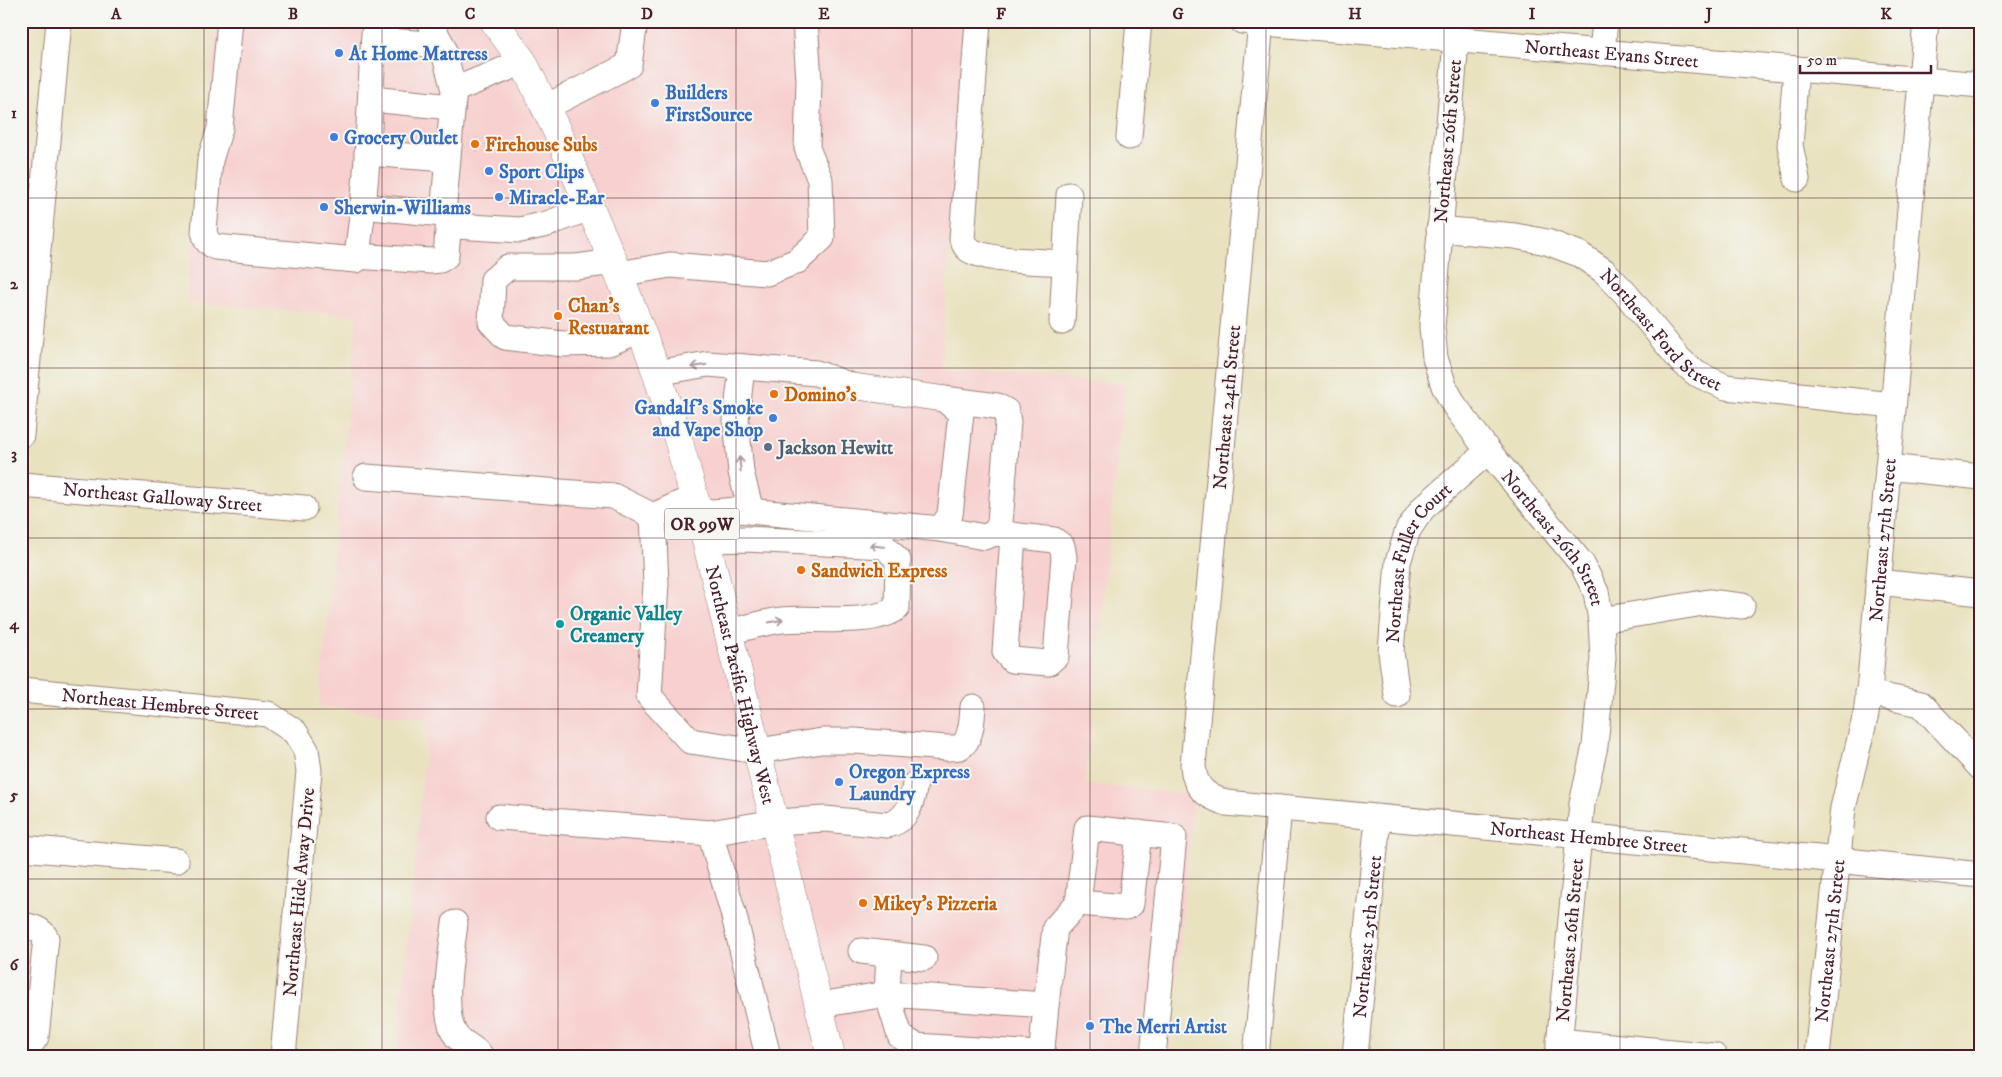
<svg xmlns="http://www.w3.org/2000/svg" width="2002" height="1077" viewBox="0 0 2002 1077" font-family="'IM FELL DW Pica',serif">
  <rect width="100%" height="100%" fill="#f6f6f2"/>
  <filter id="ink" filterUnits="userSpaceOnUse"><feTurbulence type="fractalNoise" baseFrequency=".02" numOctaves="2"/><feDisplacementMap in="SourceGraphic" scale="10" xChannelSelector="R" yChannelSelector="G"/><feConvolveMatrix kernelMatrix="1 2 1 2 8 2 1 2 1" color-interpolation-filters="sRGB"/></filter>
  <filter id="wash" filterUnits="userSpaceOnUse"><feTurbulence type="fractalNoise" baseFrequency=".0096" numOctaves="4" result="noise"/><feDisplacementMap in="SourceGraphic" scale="20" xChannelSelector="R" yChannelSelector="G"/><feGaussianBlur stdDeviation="1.12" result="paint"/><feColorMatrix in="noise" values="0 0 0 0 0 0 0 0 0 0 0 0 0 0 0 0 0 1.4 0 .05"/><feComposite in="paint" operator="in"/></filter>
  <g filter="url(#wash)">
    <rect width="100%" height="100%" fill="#e9e2bf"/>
    <polygon fill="#f7d0cf" points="217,21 964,21 941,370 1124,384 1085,784 1194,795 1170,1056 397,1056 428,720 319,706 357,316 186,302"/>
  </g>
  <g filter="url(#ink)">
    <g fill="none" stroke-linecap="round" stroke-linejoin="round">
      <g stroke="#9a8075" stroke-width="27">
        <g id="minor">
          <path d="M230 21 220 128 210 160 204 232 207 241 215 247 356 260C369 181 369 101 375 21"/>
          <polyline points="429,21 442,45 454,90 443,214 456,226 520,230 547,224 589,208"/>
          <path d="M978 21 962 239C964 243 965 247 968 249 987 262 1041 261 1065 263"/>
          <path id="s1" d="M1242 21 1981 85"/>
          <path id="s2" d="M1261 21 1193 765C1194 788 1206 796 1226 803L1818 858 1981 875"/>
          <polyline points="374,40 442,45"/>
          <path id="s3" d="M1456 41 1432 327 1435 358 1444 386 1454 405 1488 451 1582 564 1596 592 1601 620 1603 658 1595 746 1582 804 1558 1056"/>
          <polyline points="1602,53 1605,21"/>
          <polyline points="1796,69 1790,145 1797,179"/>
          <polyline points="454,90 523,62"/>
          <polyline points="371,99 452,107"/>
          <polyline points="544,108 629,65 635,21"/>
          <polyline points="1129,137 1139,21"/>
          <polyline points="367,153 447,159"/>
          <polyline points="362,206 443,214"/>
          <path id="s4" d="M1439 229 1515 236 1547 242 1579 254 1604 271 1626 294 1680 360 1697 374 1726 387 1893 405"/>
          <polyline points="356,256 431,261 440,260 446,256 449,219"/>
          <polyline points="614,262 576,267 508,267 493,280 491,322 505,337 563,344 609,343 641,330"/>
          <polyline points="619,274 670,265 767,273 797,261 822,238 820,180 807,148 809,80 805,21"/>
          <polyline points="1062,322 1069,195"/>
          <polyline points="742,367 736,420 741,472 751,511"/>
          <polyline points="656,373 708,364 816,373 852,386 944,399 961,413 950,515 941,529 738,510 698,513"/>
          <polyline points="21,435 59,21"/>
          <polyline points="1888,467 1981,477"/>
          <polyline points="366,477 613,496 653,516"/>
          <path id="s5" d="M21 485 304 508"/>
          <path d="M694 497 653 516 656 584 649 696 690 741 758 751 822 741H855L947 748C951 748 957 748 960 747 972 740 972 718 973 707"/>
          <polyline points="941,529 984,537 995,533 1000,523 1008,422 1006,411 997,406 944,399"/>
          <polyline points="995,533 1054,540 1062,546 1064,557 1056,656 1048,663 1012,660 1005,652 1013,536"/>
          <path d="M706 540 747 539 884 546 898 560 897 608C872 626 814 617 782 620 764 622 746 628 729 632"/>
          <polyline points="1878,582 1981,593"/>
          <polyline points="1601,620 1709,602 1742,606"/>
          <path id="s6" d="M21 690 268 714 295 732 306 750 309 771 283 1056"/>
          <polyline points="1868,693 1921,704 1981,768"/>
          <path id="s7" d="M1397 695 1391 652 1398 562 1408 530 1423 508 1488 451"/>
          <path d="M499 817 710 833 775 822 825 819 887 825C908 821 912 802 915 784"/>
          <polyline points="710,833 733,912 768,1056"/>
          <polyline points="21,848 176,861"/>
          <polyline points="1078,903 1126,907 1131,904 1139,833"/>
          <path d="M455 923C452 951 439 1015 457 1037 464 1044 475 1048 481 1056"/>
          <path d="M21 925C32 927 41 928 46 938L36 1037C32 1043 29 1047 21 1046"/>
          <polyline points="861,951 924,958"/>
          <polyline points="889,954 887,994 900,1036 916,1046 1037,1054 1042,1049 1046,1005"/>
          <polyline points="819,1005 887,994 1046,1005 1055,928 1078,903 1087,828 1174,837 1153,1056"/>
          <polyline points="1559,1041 1714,1056"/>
          <polyline points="1256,1056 1279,808"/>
          <path id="s8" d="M1355 1056 1378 818"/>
          <path id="s9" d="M1817 1056 1843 808 1866 714 1870 681 1926 21"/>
        </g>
      </g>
      <g stroke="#9a8075" stroke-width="29">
        <g id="highway">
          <path id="s10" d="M494 21 523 62 556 129 619 274 650 354 675 428 706 540 831 1056"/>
        </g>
      </g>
      <use href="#minor" stroke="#fff" stroke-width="25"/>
      <use href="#highway" stroke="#fff" stroke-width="28"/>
    </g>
    <defs><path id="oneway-shaft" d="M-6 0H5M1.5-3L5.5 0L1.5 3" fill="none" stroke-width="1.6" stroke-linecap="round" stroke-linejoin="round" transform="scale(1.25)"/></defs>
    <g stroke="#ae9aa0">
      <use href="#oneway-shaft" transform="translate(699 366) rotate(170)"/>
      <use href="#oneway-shaft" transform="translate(740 464) rotate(-95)"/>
      <use href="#oneway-shaft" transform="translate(877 546) rotate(-173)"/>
      <use href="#oneway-shaft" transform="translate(776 621) rotate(-11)"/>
    </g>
  </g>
  <path fill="none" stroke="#4a1f2b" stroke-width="1" stroke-opacity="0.55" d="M204 21V1056M382 21V1056M558 21V1056M736 21V1056M912 21V1056M1090 21V1056M1266 21V1056M1444 21V1056M1620 21V1056M1798 21V1056M21 198H1981M21 368H1981M21 538H1981M21 709H1981M21 879H1981"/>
  <g fill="#3f7fe0" stroke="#f6f6f2" stroke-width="2">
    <circle cx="339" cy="53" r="5"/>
    <circle cx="655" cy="103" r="5"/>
    <circle cx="334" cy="137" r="5"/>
    <circle cx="489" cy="171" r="5"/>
    <circle cx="499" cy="197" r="5"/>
    <circle cx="324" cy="207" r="5"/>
    <circle cx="773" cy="418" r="5"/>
    <circle cx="839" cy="782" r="5"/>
    <circle cx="1090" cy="1026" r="5"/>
  </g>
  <g fill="#e8710a" stroke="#f6f6f2" stroke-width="2">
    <circle cx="475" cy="144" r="5"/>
    <circle cx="558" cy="316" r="5"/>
    <circle cx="774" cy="394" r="5"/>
    <circle cx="801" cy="570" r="5"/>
    <circle cx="863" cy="903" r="5"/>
  </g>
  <circle fill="#5c6f8a" stroke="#f6f6f2" stroke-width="2" cx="768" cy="447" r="5"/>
  <circle fill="#0f9aa8" stroke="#f6f6f2" stroke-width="2" cx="560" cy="624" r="5"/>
  <g text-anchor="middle" stroke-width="4" stroke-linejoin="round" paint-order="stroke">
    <rect fill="#f6f6f2" stroke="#7e6067" stroke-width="1" x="664.5" y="508.5" width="75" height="31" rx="4"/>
    <g font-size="18" font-weight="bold" fill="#4a1f2b">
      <text x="702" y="530">OR 99W</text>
    </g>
    <g font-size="19" font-weight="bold" fill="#366cbe" stroke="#f6f6f2" text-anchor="start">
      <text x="349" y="60">At Home Mattress</text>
      <text x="665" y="99">Builders<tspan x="665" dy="22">FirstSource</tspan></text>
      <text x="344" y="144">Grocery Outlet</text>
      <text x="499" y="178">Sport Clips</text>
      <text x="509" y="204">Miracle-Ear</text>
      <text x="334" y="214">Sherwin-Williams</text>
      <text x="763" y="414" text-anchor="end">Gandalf's Smoke<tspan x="763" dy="22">and Vape Shop</tspan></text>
      <text x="849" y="778">Oregon Express<tspan x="849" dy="22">Laundry</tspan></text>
      <text x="1100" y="1033">The Merri Artist</text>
    </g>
    <g font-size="19" fill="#4a1f2b" stroke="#f6f6f2">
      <text dy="7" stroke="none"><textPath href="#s1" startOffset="371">Northeast Evans Street</textPath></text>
      <text transform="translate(1447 141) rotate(-85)" y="7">Northeast 26th Street</text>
      <text dy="7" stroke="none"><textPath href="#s4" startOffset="256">Northeast Ford Street</textPath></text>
      <text transform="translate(1226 407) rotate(-85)" y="7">Northeast 24th Street</text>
      <text dy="7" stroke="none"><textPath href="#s5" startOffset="142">Northeast Galloway Street</textPath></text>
      <text dy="7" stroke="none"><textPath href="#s3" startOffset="536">Northeast 26th Street</textPath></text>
      <text dy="7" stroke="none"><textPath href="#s9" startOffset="521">Northeast 27th Street</textPath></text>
      <text dy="7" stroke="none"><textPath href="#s7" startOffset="140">Northeast Fuller Court</textPath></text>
      <text dy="7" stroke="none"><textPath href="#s10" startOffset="712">Northeast Pacific Highway West</textPath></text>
      <text dy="7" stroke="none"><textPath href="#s6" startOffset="140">Northeast Hembree Street</textPath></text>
      <text dy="7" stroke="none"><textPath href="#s2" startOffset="1166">Northeast Hembree Street</textPath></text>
      <text transform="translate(298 892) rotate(-85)" y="7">Northeast Hide Away Drive</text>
      <text dy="7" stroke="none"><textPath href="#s8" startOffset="120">Northeast 25th Street</textPath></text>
      <text transform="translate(1569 940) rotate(-85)" y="7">Northeast 26th Street</text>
      <text dy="7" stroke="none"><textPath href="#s9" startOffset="116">Northeast 27th Street</textPath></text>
    </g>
    <g font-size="19" font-weight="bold" fill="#c56008" stroke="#f6f6f2" text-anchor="start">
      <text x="485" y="151">Firehouse Subs</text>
      <text x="568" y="312">Chan's<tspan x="568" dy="22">Restuarant</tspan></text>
      <text x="784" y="401">Domino's</text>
      <text x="811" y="577">Sandwich Express</text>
      <text x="873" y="910">Mikey's Pizzeria</text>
    </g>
    <g font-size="19" font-weight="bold" fill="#4e5e75" stroke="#f6f6f2" text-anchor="start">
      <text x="778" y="454">Jackson Hewitt</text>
    </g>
    <g font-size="19" font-weight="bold" fill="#0d838f" stroke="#f6f6f2" text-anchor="start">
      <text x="570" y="620">Organic Valley<tspan x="570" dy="22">Creamery</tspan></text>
    </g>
  </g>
  <rect width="2002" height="1077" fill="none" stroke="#f6f6f2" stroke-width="55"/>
  <path d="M1800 65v8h131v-8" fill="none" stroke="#4a1f2b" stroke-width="2.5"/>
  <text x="1807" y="65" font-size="15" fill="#4a1f2b" stroke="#f6f6f2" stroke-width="4" paint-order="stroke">50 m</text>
  <rect x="28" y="28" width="1946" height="1022" fill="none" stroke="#4a1f2b" stroke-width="2"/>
  <g font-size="16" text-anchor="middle" font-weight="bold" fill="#4a1f2b">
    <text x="116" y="19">A</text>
    <text x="293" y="19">B</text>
    <text x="470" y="19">C</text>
    <text x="647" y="19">D</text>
    <text x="824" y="19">E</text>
    <text x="1001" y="19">F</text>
    <text x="1178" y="19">G</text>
    <text x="1355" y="19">H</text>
    <text x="1532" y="19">I</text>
    <text x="1709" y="19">J</text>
    <text x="1886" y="19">K</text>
    <text x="14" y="118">1</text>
    <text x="14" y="289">2</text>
    <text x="14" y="459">3</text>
    <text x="14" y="629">4</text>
    <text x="14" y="800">5</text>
    <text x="14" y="970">6</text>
  </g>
</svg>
